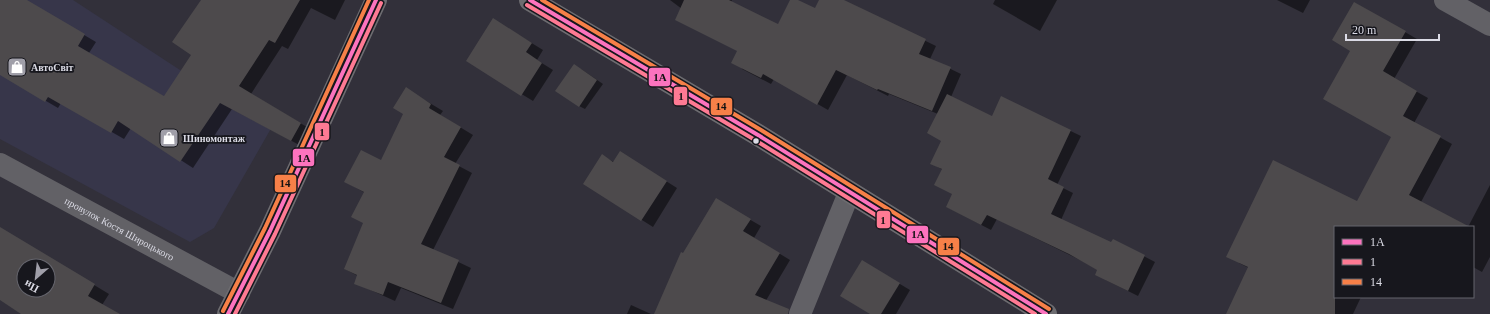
<svg xmlns="http://www.w3.org/2000/svg" width="1490" height="314" viewBox="0 0 1490 314" font-family="Georgia,serif">
  <rect width="100%" height="100%" fill="#32303a"/>
  <polygon fill="#37364a" points="0,0 73,0 180,70 254,110 277,118 214,228 190,242 0,139"/>
  <g fill="#0007" fill-rule="evenodd">
    <polygon points="5,0 25,0 96,42 89,53 165,97 193,55 202,0 345,0 335,20 311,8 288,49 282,46 251,94 312,130 303,147 232,109 193,168 131,128 124,139 61,103 58,108 0,74 0,9"/>
    <polygon points="670,0 732,0 731,2 778,25 791,0 796,0 815,10 820,0 841,0 936,46 930,59 961,74 951,97 993,117 1002,98 1081,136 1057,185 1073,193 1061,220 1111,244 1113,240 1155,262 1138,296 1106,280 1098,270 1080,260 997,219 991,230 947,207 953,195 943,170 931,163 943,141 938,114 889,94 888,96 847,75 828,110 774,79 771,84 742,69 738,51"/>
    <polygon points="995,0 1057,0 1040,31 993,4"/>
    <polygon points="1277,0 1310,0 1303,13"/>
    <polygon points="1355,3 1417,39 1394,79 1428,98 1414,123 1452,144 1421,202 1433,227 1335,227 1335,297 1361,297 1353,314 1227,314 1249,268 1239,263 1358,202 1392,137 1352,51"/>
    <polygon points="504,26 543,50 537,60 553,70 533,101 467,61"/>
    <polygon points="581,69 603,84 585,109 579,106"/>
    <polygon points="418,96 443,111 440,115 473,135 455,164 472,173 433,250 471,268 453,309 401,288 395,301 355,283 358,276 345,269 364,223 365,193 346,182 381,161"/>
    <polygon points="602,156 614,162 631,159 677,188 653,227 585,184"/>
    <polygon points="1490,185 1490,257 1482,272 1473,267 1473,227 1468,227"/>
    <polygon points="716,200 761,226 754,238 790,260 758,314 655,314 684,254"/>
    <path d="M0 228 109 294 102 305 118 314H23L0 299ZM24 266H48V290H24Z"/>
    <polygon points="863,262 910,290 896,314 872,314"/>
    <polygon points="631,305 651,314 627,314"/>
  </g>
  <g fill="#4d4a4c" fill-rule="evenodd">
    <polygon points="0,0 27,0 85,34 78,46 164,96 191,55 172,42 201,0 300,0 275,43 269,40 239,86 301,123 291,141 220,103 180,162 118,121 111,133 48,97 45,102 0,75"/>
    <polygon points="684,0 729,0 778,24 790,0 798,0 815,8 819,0 844,0 926,39 919,54 951,67 932,111 878,89 877,90 836,70 817,105 763,74 761,78 731,63 737,51 675,20"/>
    <polygon points="1354,2 1406,31 1383,71 1417,91 1403,116 1441,136 1409,195 1470,227 1335,227 1335,314 1226,314 1248,267 1226,257 1273,160 1357,201 1391,137 1323,99 1350,51 1332,40"/>
    <polygon points="493,18 532,43 526,52 542,63 521,96 466,61"/>
    <polygon points="574,64 597,80 579,107 555,91"/>
    <polygon points="406,87 431,104 429,108 461,127 444,157 460,165 421,244 459,260 441,303 388,282 383,295 354,284 357,275 344,269 363,223 351,217 364,192 344,182 361,150 381,160 403,114 393,108"/>
    <polygon points="947,94 992,116 1001,96 1071,130 1048,179 1064,187 1051,214 1111,242 1113,239 1145,255 1128,291 1095,275 1097,270 1069,254 987,215 981,225 946,207 952,194 934,185 942,169 930,164 941,141 927,133"/>
    <polygon points="620,151 667,181 641,221 583,184 602,154 613,162"/>
    <polygon points="716,198 751,219 743,231 780,253 755,295 789,309 788,314 654,314 681,252 683,253"/>
    <path d="M0 227 95 284 88 296 120 314H21L0 300ZM24 266H48V290H24Z"/>
    <polygon points="862,260 900,283 881,314 870,314 840,296"/>
  </g>
  <g fill="none" stroke-linecap="round" stroke-linejoin="round">
    <g stroke="#626166" stroke-width="22">
      <polyline points="1445,0 1490,25"/>
      <path id="s1" d="M0 164 239 293"/>
      <polyline points="800,314 849,193"/>
    </g>
    <g stroke="#6d6c70" stroke-width="22">
      <polyline points="530,0 758,135 1046,314"/>
      <polyline points="228,314 270,231 376,0"/>
    </g>
    <g stroke="#17171d" stroke-width="7">
      <g id="bus-1">
        <polyline points="530,0 758,135 1046,314"/>
        <polyline points="228,314 270,231 376,0"/>
      </g>
    </g>
    <g stroke="#17171d" stroke-width="7">
      <g id="bus-2">
        <polyline points="527,5 755,140 1035,314"/>
        <polyline points="235,314 275,234 381,3"/>
      </g>
    </g>
    <g stroke="#17171d" stroke-width="7">
      <g id="bus-3">
        <polyline points="542,0 761,130 1049,309"/>
        <polyline points="223,311 265,228 369,0"/>
      </g>
    </g>
    <use href="#bus-1" stroke="#fc73be" stroke-width="4"/>
    <use href="#bus-2" stroke="#fe7a93" stroke-width="4"/>
    <use href="#bus-3" stroke="#f78048" stroke-width="4"/>
  </g>
  <defs>
    <g id="shop-square" transform="scale(1)"><rect x="-9" y="-9" width="18" height="18" rx="4" fill="#a09fa9" stroke="#17171d"/><path d="M-5-2.5h2.3a2.7 3.5 0 0 1 5.4 0H5L5.5 6h-11ZM-1.5-2.5h3a1.5 2.3 0 0 0-3 0Z" fill="#fff"/></g>
  </defs>
  <g fill-rule="evenodd">
    <use href="#shop-square" x="17" y="67"/>
    <use href="#shop-square" x="169" y="138"/>
  </g>
  <circle fill="#dbdbe5" stroke="#17171d" stroke-width="1.5" cx="756" cy="141" r="3.5"/>
  <g text-anchor="middle" stroke-width="3.5" stroke-linejoin="round" paint-order="stroke">
    <g font-size="10" font-weight="bold" fill="#dbdbe5" stroke="#17171d" text-anchor="start">
      <text x="31" y="71">АвтоСвіт</text>
      <text x="183" y="142">Шиномонтаж</text>
    </g>
    <g font-size="10" fill="#dbdbe5" stroke="#17171d">
      <text dy="4" stroke="none"><textPath href="#s1" startOffset="136">провулок Костя Широцького</textPath></text>
    </g>
  </g>
  <g stroke="#17171d" stroke-width="1.5">
    <rect x="648" y="67" width="23" height="20" rx="4" fill="#fc73be"/>
    <rect x="673" y="86" width="15" height="20" rx="4" fill="#fe7a93"/>
    <rect x="710" y="97" width="23" height="19" rx="4" fill="#f78048"/>
    <rect x="314" y="122" width="16" height="19" rx="4" fill="#fe7a93"/>
    <rect x="292" y="148" width="23" height="19" rx="4" fill="#fc73be"/>
    <rect x="274" y="174" width="23" height="19" rx="4" fill="#f78048"/>
    <rect x="876" y="210" width="15" height="19" rx="4" fill="#fe7a93"/>
    <rect x="906" y="225" width="23" height="19" rx="4" fill="#fc73be"/>
    <rect x="937" y="237" width="23" height="19" rx="4" fill="#f78048"/>
  </g>
  <g font-size="11" text-anchor="middle" font-weight="bold" fill="#111">
    <text x="660" y="81">1А</text>
    <text x="681" y="100">1</text>
    <text x="721" y="110">14</text>
    <text x="322" y="136">1</text>
    <text x="304" y="162">1А</text>
    <text x="285" y="187">14</text>
    <text x="883" y="224">1</text>
    <text x="918" y="238">1А</text>
    <text x="948" y="250">14</text>
  </g>
  <rect x="1334" y="226" width="140" height="72" fill="#17171d" stroke="#65656d"/>
  <rect x="1342" y="239" width="20" height="6" fill="#fc73be" stroke="#65656d"/>
  <text x="1370" y="246" font-size="12" fill="#dbdbe5">1А</text>
  <rect x="1342" y="259" width="20" height="6" fill="#fe7a93" stroke="#65656d"/>
  <text x="1370" y="266" font-size="12" fill="#dbdbe5">1</text>
  <rect x="1342" y="279" width="20" height="6" fill="#f78048" stroke="#65656d"/>
  <text x="1370" y="286" font-size="12" fill="#dbdbe5">14</text>
  <g transform="translate(36 278) rotate(208)"><circle r="19" fill="#17171d" stroke="#65656d"/>
  <path d="M0-3L7 15L0 10L-7 15Z" fill="#a09fa9"/>
  <text y="-6" font-size="11" font-weight="bold" text-anchor="middle" fill="#dbdbe5">Пн</text>
  </g>
  <path d="M1346 34v6h93v-6" fill="none" stroke="#dbdbe5" stroke-width="2"/>
  <text x="1352" y="34" font-size="12" fill="#dbdbe5" stroke="#17171d" stroke-width="3" paint-order="stroke">20 m</text>
</svg>
